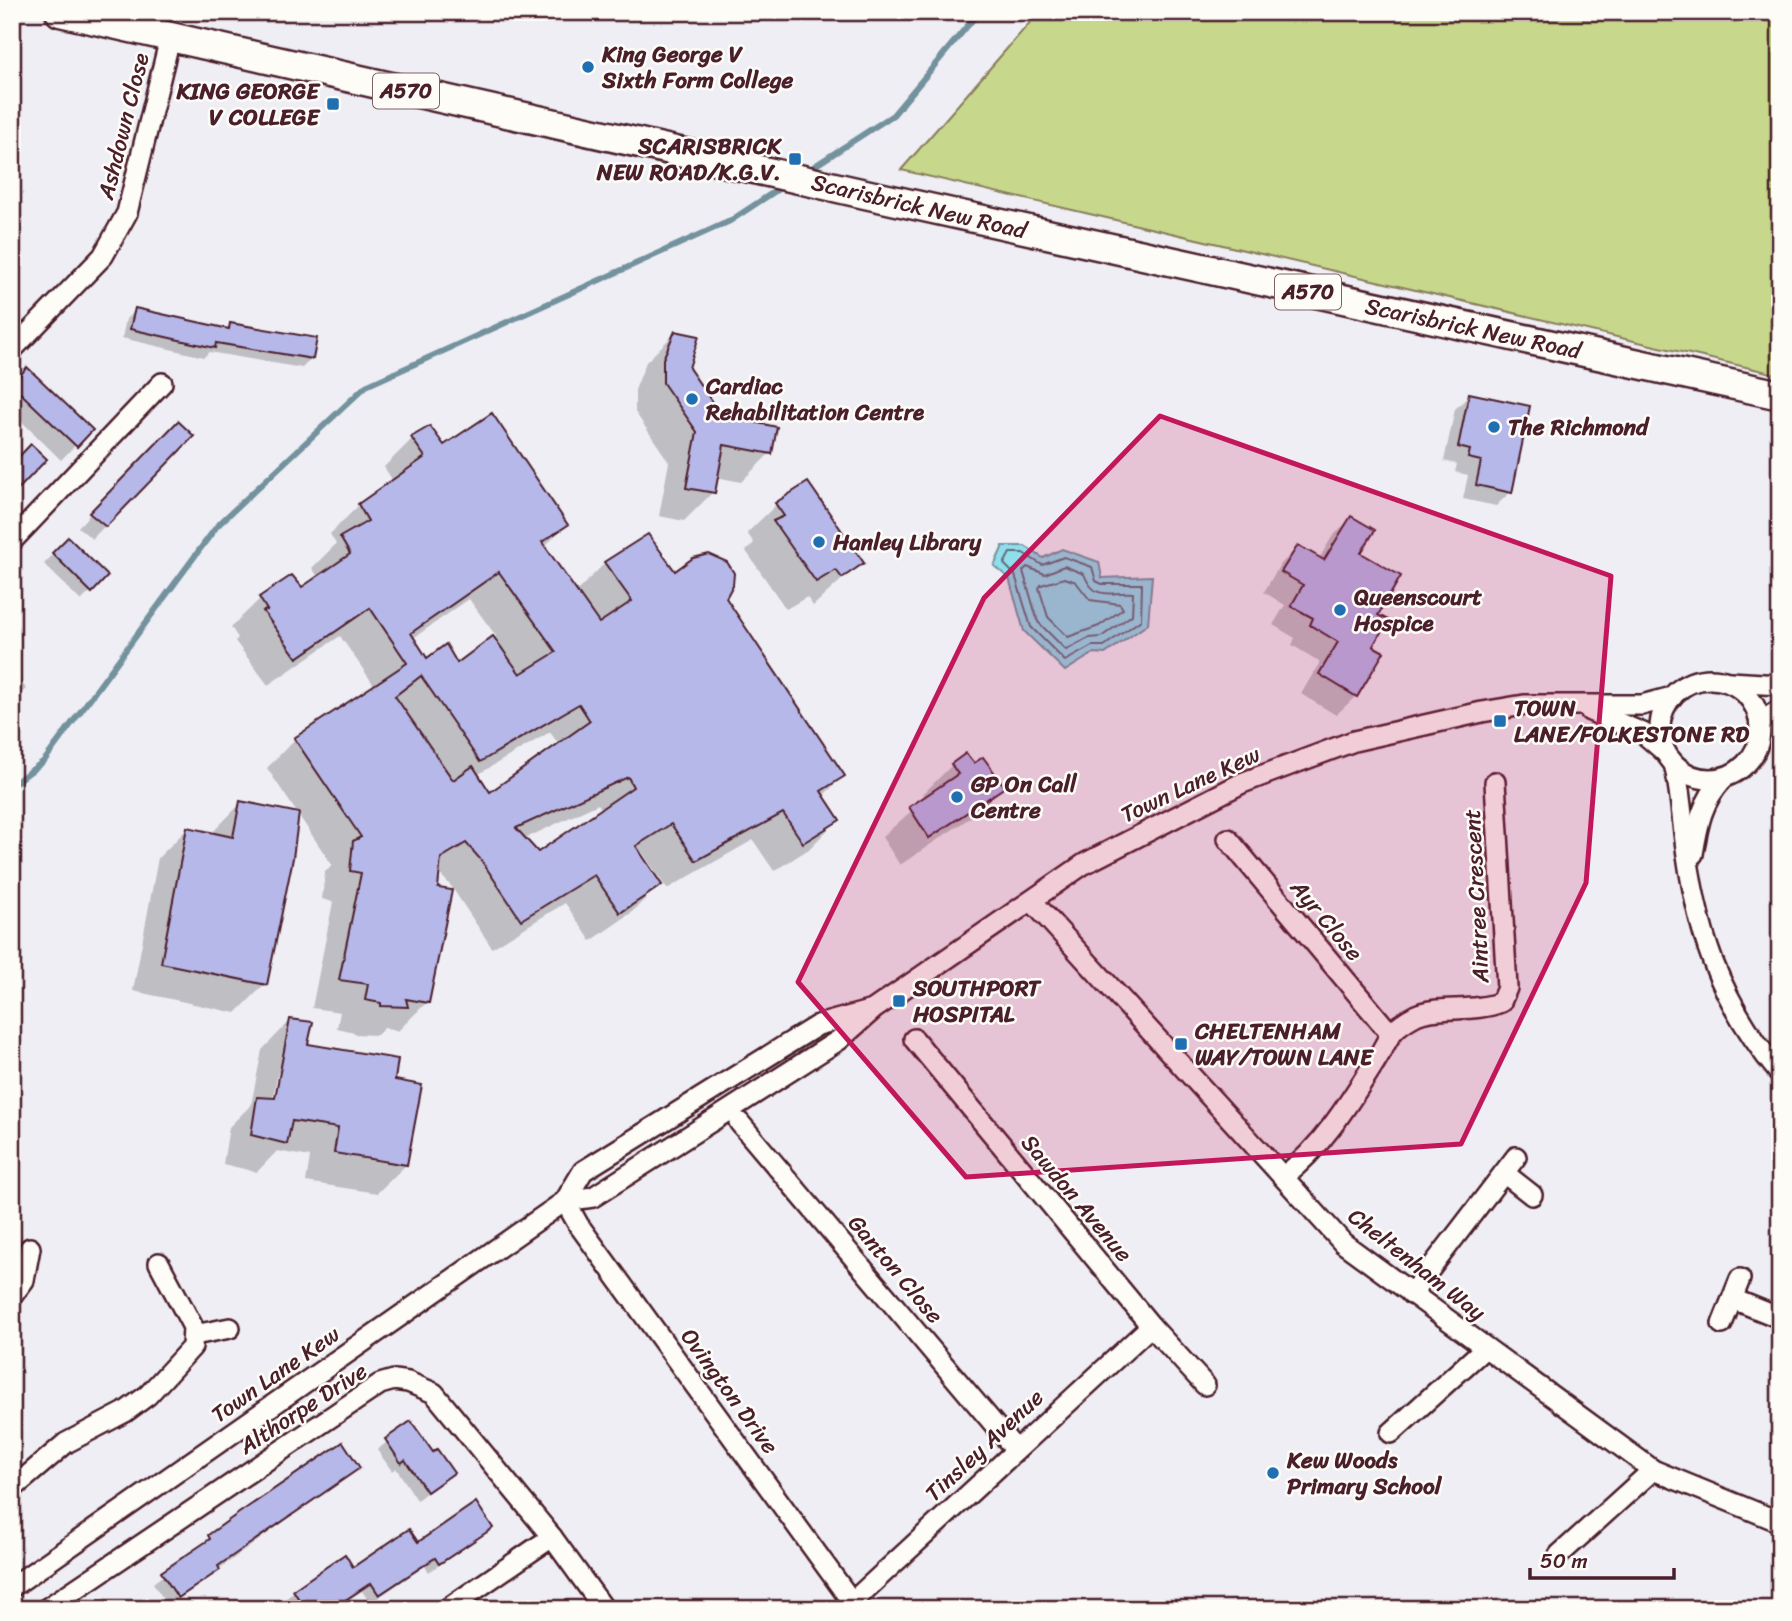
<svg xmlns="http://www.w3.org/2000/svg" width="1792" height="1621" viewBox="0 0 1792 1621" font-family="Sriracha,sans-serif">
  <rect width="100%" height="100%" fill="#efeef4"/>
  <filter id="ink" filterUnits="userSpaceOnUse"><feTurbulence type="fractalNoise" baseFrequency=".0143" numOctaves="2"/><feDisplacementMap in="SourceGraphic" scale="14" xChannelSelector="R" yChannelSelector="G"/><feConvolveMatrix kernelMatrix="1 2 1 2 8 2 1 2 1" color-interpolation-filters="sRGB"/></filter>
  <g filter="url(#ink)">
    <polygon fill="#c7d88c" stroke="#887c5c" stroke-width="2" points="1039,12 1780,12 1780,375 901,170"/>
    <polygon fill="#8fdeeb" stroke="#73929e" stroke-width="2" points="1003,546 1025,546 1043,558 1062,549 1099,562 1102,578 1152,576 1148,624 1105,654 1094,653 1065,671 1024,631 1009,578 994,566"/>
    <g fill="#0003" fill-rule="evenodd">
      <polygon points="135,310 226,330 231,325 311,359 302,368 209,352 204,357 122,338 126,319"/>
      <polygon points="675,333 687,369 720,416 770,453 741,482 716,477 713,492 684,521 659,516 669,462 635,412 635,390 646,362"/>
      <polygon points="27,369 90,430 61,460 12,412 12,384"/>
      <polygon points="1470,395 1510,492 1496,506 1463,499 1468,475 1455,472 1457,464 1444,461 1455,409"/>
      <polygon points="178,423 192,436 92,539 78,527"/>
      <path d="M413 438 443 448 566 525 544 547 575 593 605 563 674 574 724 598 843 776 823 796 837 820 809 849 774 871 753 840 667 889 642 852 639 854 660 884 631 913 591 941 565 903 492 948 451 886 438 872 427 1002 398 1031 384 1028 377 1035 353 1034 354 1032 337 1028 340 1012 312 1008 333 902 322 899 325 872 332 865 267 768 295 739 374 685 340 636 268 685 235 641 238 638 231 627 260 599 292 577 302 590 319 578 312 568 336 544 330 534 359 505 393 481 384 467ZM469 599 496 636 457 665 426 661 412 639ZM550 732 559 745 489 795 477 775ZM598 804 602 810 538 854 524 839Z"/>
      <polygon points="776,505 861,562 813,606 807,597 786,609 746,551 754,543 747,533"/>
      <polygon points="1351,518 1376,615 1356,696 1336,715 1301,694 1320,662 1292,645 1295,638 1273,625 1285,605 1264,592 1279,566 1298,547 1319,559 1332,537"/>
      <polygon points="68,539 106,576 81,601 44,564"/>
      <polygon points="12,666 26,689 12,700"/>
      <polygon points="952,765 973,766 1003,787 974,815 900,865 882,837 926,798 923,794"/>
      <polygon points="241,803 265,984 236,1013 133,991 158,858 187,829 211,834"/>
      <path d="M290 1021 306 1046 393 1082 406 1165 377 1193 306 1182 310 1157 277 1151 257 1172 223 1164 229 1127 251 1105 262 1050ZM278 1072H281L275 1107 271 1106Z"/>
      <polygon points="411,1423 433,1455 451,1473 417,1500 396,1468 392,1471 377,1450"/>
      <polygon points="358,1468 168,1606 153,1583 201,1547 209,1537"/>
      <polygon points="491,1528 429,1572 425,1566 370,1603 362,1591 335,1609 290,1609 285,1600 294,1591 417,1544"/>
      <polygon points="125,1600 131,1609 113,1609"/>
    </g>
    <g fill="none" stroke-linecap="round" stroke-linejoin="round">
      <g stroke="#666b78" stroke-width="2">
        <polygon points="1010,553 1023,553 1042,565 1064,557 1092,567 1096,581 1102,584 1142,584 1141,620 1104,646 1092,646 1065,661 1031,627 1015,575 1004,564"/>
        <path d="M1064 566 1084 574C1095 602 1109 591 1133 593L1132 615 1101 637 1089 638 1066 650 1038 622 1023 571 1027 567 1045 574Z"/>
        <polygon points="1065,578 1076,582 1090,600 1120,604 1123,609 1099,626 1068,637 1048,617 1039,588 1041,585"/>
      </g>
      <g stroke="#73929e" stroke-width="6">
        <polyline points="807,171 893,115 979,12"/>
        <polyline points="12,785 44,761 217,526 366,386 730,221 786,184"/>
      </g>
    </g>
    <g fill="#b7b8ea" stroke="#4a1f2b" stroke-width="2" fill-rule="evenodd">
      <polygon points="135,308 229,329 230,323 317,338 313,359 216,343 215,348 130,329"/>
      <polygon points="675,331 699,336 689,368 721,415 777,427 772,454 724,445 715,493 686,488 697,432 663,383 663,359"/>
      <polygon points="27,367 93,430 77,447 12,385"/>
      <polygon points="1469,393 1530,406 1512,493 1476,485 1481,461 1468,458 1470,450 1458,447"/>
      <path d="M492 413 568 525 542 542 599 623 632 601 604 562 648 534 675 571 693 558 709 554 727 562 734 573 733 585 726 598 845 776 821 791 840 820 803 843 783 813 696 861 671 824 636 846 662 885 620 913 594 875 521 920 481 860 466 843 441 858 438 888 452 890 429 1003 406 999 408 1007 381 1006V1003L365 1000 368 984 339 980 361 873 350 871 353 841 361 837 294 738 407 663 370 608 297 658 263 611 267 610 259 597 292 575 302 587 350 554 340 537 368 521 358 504 425 457 411 437 430 426 444 445ZM499 572 556 652 520 674 493 636 457 663 446 644 427 658 411 633ZM421 676 480 762 579 704 590 721 490 792 473 766 453 780 395 696ZM628 777 633 787 538 852 516 828Z"/>
      <polygon points="178,421 194,436 106,527 89,513"/>
      <polygon points="31,444 47,459 12,496 12,464"/>
      <polygon points="808,482 864,563 842,578 836,570 816,582 773,521 784,516 775,503"/>
      <polygon points="1351,516 1375,530 1361,553 1401,576 1378,615 1388,620 1373,646 1384,652 1357,697 1319,674 1338,642 1310,625 1313,618 1291,606 1303,585 1281,572 1298,545 1324,560"/>
      <polygon points="68,537 108,576 92,593 52,553"/>
      <polygon points="966,753 974,763 983,757 1005,787 929,838 909,807 958,774 951,764"/>
      <polygon points="240,801 299,813 293,858 267,985 161,963 187,827 233,837"/>
      <polygon points="290,1019 313,1022 308,1044 398,1059 395,1080 422,1085 407,1165 334,1153 338,1128 292,1121 287,1144 251,1135 257,1097 275,1098"/>
      <polygon points="411,1421 433,1452 437,1449 454,1473 427,1492 405,1460 401,1463 385,1439"/>
      <polygon points="343,1442 360,1468 241,1550 218,1566 220,1570 178,1598 161,1572 210,1539 208,1535 236,1515"/>
      <polygon points="476,1502 493,1528 439,1564 435,1558 379,1595 371,1583 332,1609 305,1609 293,1590 345,1554 353,1567 409,1529 418,1542"/>
    </g>
    <g fill="none" stroke-linecap="round" stroke-linejoin="round">
      <g stroke="#4a1f2b" stroke-width="24">
        <g id="minor">
          <polyline points="12,350 103,256 127,213 170,38"/>
          <polyline points="12,541 162,383"/>
          <circle cx="1710" cy="729" r="50"/>
          <polyline points="1730,682 1780,685"/>
          <polyline points="1590,711 1643,733 1665,752"/>
          <polyline points="1760,723 1780,709"/>
          <path d="M1674 764C1680 787 1681 809 1684 833 1696 931 1717 997 1780 1074"/>
          <polyline points="1228,839 1389,1032"/>
          <path d="M1693 854C1698 824 1702 801 1723 779"/>
          <polyline points="1032,901 1343,1243 1653,1470 1780,1522"/>
          <polyline points="914,1039 1151,1326 1205,1385"/>
          <polyline points="739,1122 1015,1449"/>
          <polyline points="1504,1173 1532,1195"/>
          <path d="M1284 1176C1322 1147 1349 1103 1375 1062 1391 1037 1386 1031 1416 1015 1436 1005 1475 1013 1501 1002L1507 988 1495 782"/>
          <polyline points="565,1201 593,1197 839,1040 874,1009 1084,864 1242,783 1354,741 1482,712 1524,705 1642,705 1672,697"/>
          <polyline points="565,1201 578,1224 857,1609"/>
          <polyline points="1411,1294 1516,1157"/>
          <polyline points="12,1296 24,1280 30,1248"/>
          <polyline points="1733,1299 1780,1318"/>
          <polyline points="1722,1324 1740,1279"/>
          <polyline points="194,1335 230,1328"/>
          <polyline points="1391,1433 1485,1348"/>
          <polyline points="12,1489 66,1443 125,1412 148,1395 192,1347 193,1327 159,1263"/>
          <polyline points="1559,1555 1653,1470"/>
          <polyline points="12,1587 565,1201 583,1171 818,1025 869,1011"/>
          <polyline points="852,1602 1151,1326"/>
          <polyline points="46,1609 380,1384 394,1380 408,1382 434,1393 552,1537 604,1609"/>
          <polyline points="447,1609 552,1537"/>
        </g>
      </g>
      <g stroke="#4a1f2b" stroke-width="33">
        <polyline id="highway" points="60,12 865,194 1780,395"/>
      </g>
      <use href="#minor" stroke="#fdfcf7" stroke-width="19"/>
      <use href="#highway" stroke="#fdfcf7" stroke-width="28"/>
    </g>
  </g>
  <path fill="#c2185b" fill-opacity="0.2" stroke="#c2185b" stroke-width="5" stroke-linejoin="round" d="M1160 416 1611 576 1586 883 1461 1144 966 1177 798 982 984 598Z"/>
  <g fill="#1f6fb2" stroke="#fdfcf7" stroke-width="2.5">
    <circle cx="588" cy="67" r="7"/>
    <rect x="326" y="97" width="14" height="14" rx="3.5"/>
    <rect x="788" y="152" width="14" height="14" rx="3.5"/>
    <circle cx="692" cy="399" r="7"/>
    <circle cx="1494" cy="427" r="7"/>
    <circle cx="819" cy="542" r="7"/>
    <circle cx="1340" cy="610" r="7"/>
    <rect x="1493" y="714" width="14" height="14" rx="3.5"/>
    <circle cx="957" cy="797" r="7"/>
    <rect x="892" y="994" width="14" height="14" rx="3.5"/>
    <rect x="1174" y="1037" width="14" height="14" rx="3.5"/>
    <circle cx="1273" cy="1473" r="7"/>
  </g>
  <g text-anchor="middle" stroke-width="5" stroke-linejoin="round" paint-order="stroke">
    <g fill="#fdfcf7" stroke="#806168" stroke-width="2">
      <rect x="373" y="73.5" width="66" height="35" rx="5"/>
      <rect x="1275" y="274.5" width="66" height="35" rx="5"/>
    </g>
    <g font-size="21" font-weight="bold" fill="#4a1f2b">
      <text x="406" y="98">A570</text>
      <text x="1308" y="299">A570</text>
    </g>
    <g font-size="23" font-weight="bold" fill="#4a1f2b" stroke="#fdfcf7" text-anchor="start">
      <text x="602" y="62">King George V<tspan x="602" dy="26">Sixth Form College</tspan></text>
      <text x="319" y="99" text-anchor="end">KING GEORGE<tspan x="319" dy="26">V COLLEGE</tspan></text>
      <text x="781" y="154" text-anchor="end">SCARISBRICK<tspan x="781" dy="26">NEW ROAD/K.G.V.</tspan></text>
      <text x="706" y="394">Cardiac<tspan x="706" dy="26">Rehabilitation Centre</tspan></text>
      <text x="1508" y="435">The Richmond</text>
      <text x="833" y="550">Hanley Library</text>
      <text x="1354" y="605">Queenscourt<tspan x="1354" dy="26">Hospice</tspan></text>
      <text x="1514" y="716">TOWN<tspan x="1514" dy="26">LANE/FOLKESTONE RD</tspan></text>
      <text x="971" y="792">GP On Call<tspan x="971" dy="26">Centre</tspan></text>
      <text x="913" y="996">SOUTHPORT<tspan x="913" dy="26">HOSPITAL</tspan></text>
      <text x="1195" y="1039">CHELTENHAM<tspan x="1195" dy="26">WAY/TOWN LANE</tspan></text>
      <text x="1287" y="1468">Kew Woods<tspan x="1287" dy="26">Primary School</tspan></text>
    </g>
    <g font-size="23" fill="#4a1f2b" stroke="#fdfcf7">
      <text transform="translate(123 126) rotate(-76)" y="8">Ashdown Close</text>
      <text transform="translate(919 206) rotate(13)" y="8">Scarisbrick New Road</text>
      <text transform="translate(1473 328) rotate(12)" y="8">Scarisbrick New Road</text>
      <text transform="translate(1190 784) rotate(-25)" y="8">Town Lane Kew</text>
      <text transform="translate(1476 896) rotate(-93)" y="8">Aintree Crescent</text>
      <text transform="translate(1327 920) rotate(50)" y="8">Ayr Close</text>
      <text transform="translate(1077 1198) rotate(50)" y="8">Sawdon Avenue</text>
      <text transform="translate(1417 1264) rotate(38)" y="8">Cheltenham Way</text>
      <text transform="translate(896 1269) rotate(50)" y="8">Ganton Close</text>
      <text transform="translate(275 1374) rotate(-35)" y="8">Town Lane Kew</text>
      <text transform="translate(730 1391) rotate(54)" y="8">Ovington Drive</text>
      <text transform="translate(303 1408) rotate(-33)" y="8">Althorpe Drive</text>
      <text transform="translate(984 1445) rotate(-43)" y="8">Tinsley Avenue</text>
    </g>
  </g>
  <rect width="1792" height="1621" fill="none" stroke="#fdfcf7" stroke-width="42"/>
  <rect x="21" y="21" width="1750" height="1579" fill="none" stroke="#4a1f2b" stroke-width="2.5" filter="url(#ink)"/>
  <path d="M1530 1568v10h144v-10" fill="none" stroke="#4a1f2b" stroke-width="3.5"/>
  <text x="1540" y="1568" font-size="21" fill="#4a1f2b" stroke="#fdfcf7" stroke-width="5" paint-order="stroke">50 m</text>
</svg>
